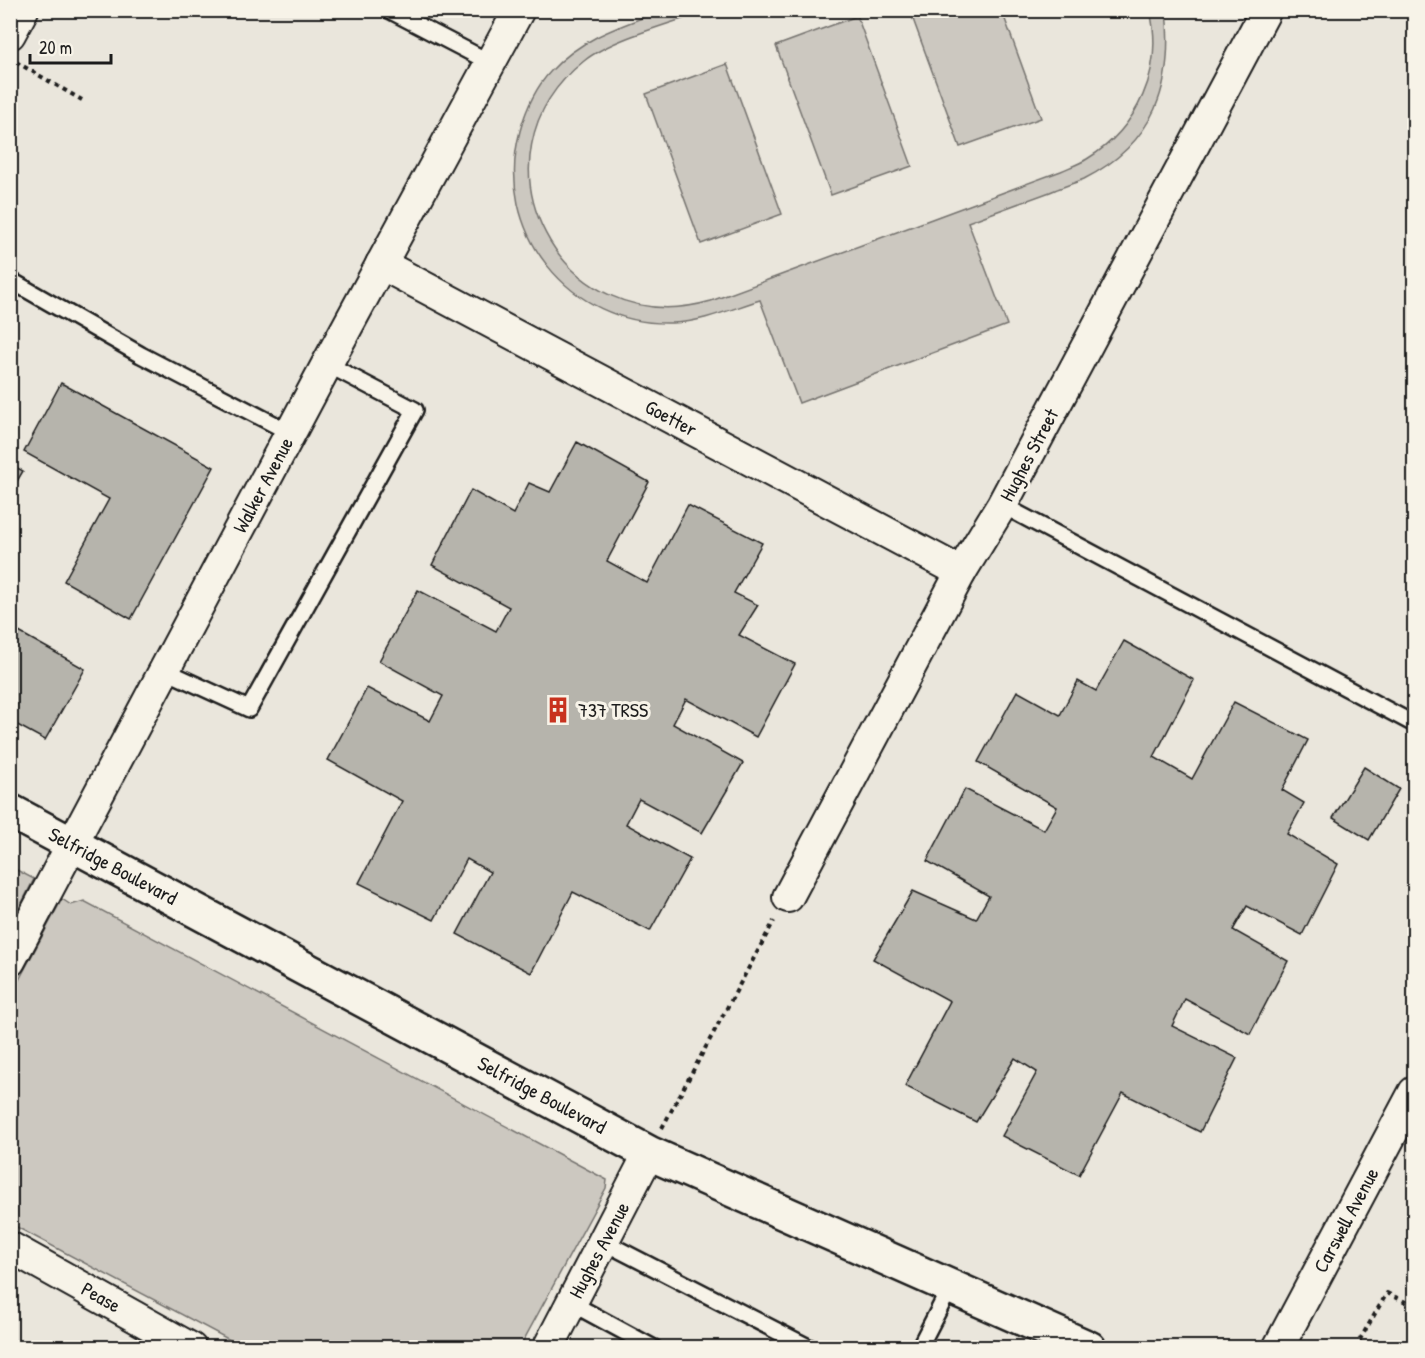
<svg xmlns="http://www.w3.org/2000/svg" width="1425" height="1358" viewBox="0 0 1425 1358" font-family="'Patrick Hand',sans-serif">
  <rect width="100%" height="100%" fill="#eae6dc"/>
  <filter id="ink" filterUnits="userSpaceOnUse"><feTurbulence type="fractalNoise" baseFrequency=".0167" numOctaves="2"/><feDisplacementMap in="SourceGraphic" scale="12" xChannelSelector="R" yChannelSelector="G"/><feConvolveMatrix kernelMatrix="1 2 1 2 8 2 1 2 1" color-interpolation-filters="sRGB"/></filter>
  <g filter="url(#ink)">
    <g fill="#ccc8c0" stroke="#74726e" stroke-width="1.5">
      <path d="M661 11H706C672 23 611 39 584 61 463 156 560 345 711 301L1061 171C1070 167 1079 164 1087 159 1138 128 1164 69 1150 11H1166C1174 85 1155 143 1084 179 1073 184 1061 187 1050 192 1022 202 995 212 968 222L1007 325 799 403 760 300C731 309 703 322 673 323 569 327 493 230 520 131 526 109 536 87 551 71 581 38 621 26 661 11Z"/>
      <polygon points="910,11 1002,11 1041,118 960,147"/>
      <polygon points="857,16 912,166 831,195 776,46"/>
      <polygon points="727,64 782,214 701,244 646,94"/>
      <polygon points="11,867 34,879 11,924"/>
      <polygon points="62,899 71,905 84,901 607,1180 606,1188 520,1347 243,1347 11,1224 11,995"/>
    </g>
    <g fill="#b6b4ac" stroke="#1c1c1c" stroke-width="1.5">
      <polygon points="61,383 214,467 131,619 64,581 109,499 24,452"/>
      <polygon points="577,442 649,482 607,561 647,583 688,505 762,543 734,593 758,605 739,635 795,664 756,737 686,699 673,724 743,763 702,833 639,799 626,824 690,859 650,931 573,892 531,973 457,934 490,872 467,859 434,920 359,883 402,801 328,760 367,688 430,721 443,696 379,661 418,590 496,631 509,607 432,565 471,490 513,514 529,483 550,492"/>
      <polygon points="10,464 23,471 10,493"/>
      <polygon points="10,627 85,669 45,740 10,721"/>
      <polygon points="1124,641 1194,680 1154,757 1192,779 1234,702 1308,740 1282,790 1304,803 1287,834 1338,864 1302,935 1247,906 1233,930 1288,961 1250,1034 1185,999 1172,1026 1237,1058 1200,1132 1123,1093 1079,1175 1002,1136 1037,1072 1015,1058 976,1122 905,1086 950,1001 873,959 913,891 976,919 989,896 927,861 965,789 1044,830 1057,807 978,762 1017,691 1060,715 1078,681 1096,691"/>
      <polygon points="1364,767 1399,789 1369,840 1333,818"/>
    </g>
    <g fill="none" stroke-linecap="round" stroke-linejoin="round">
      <g stroke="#1c1c1c" stroke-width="20">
        <g id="lane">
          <polyline points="389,10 491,63"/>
          <polyline points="10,280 141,355 291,433"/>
          <polyline points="1002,505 1414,724"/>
          <polyline points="164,670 249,709 415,410 327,364"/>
          <polyline points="604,1242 810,1348"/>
          <polyline points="571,1303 654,1348"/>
          <polyline points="919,1348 951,1286"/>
        </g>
      </g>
      <g stroke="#1c1c1c" stroke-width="34">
        <g id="street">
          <polyline points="10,34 23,10"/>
          <polyline points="381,264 961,572"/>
          <polyline points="788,897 961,572 1002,505 1266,10"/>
          <polyline points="10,961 327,364 519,10"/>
          <polyline points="10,1247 191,1348"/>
          <polyline points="548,1348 649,1153"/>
          <polyline points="1278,1348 1414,1092"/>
        </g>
      </g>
      <g stroke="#1c1c1c" stroke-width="38">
        <polyline id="secondary" points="10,811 649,1153 1089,1348"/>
      </g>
      <g stroke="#1c1c1c" stroke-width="4" stroke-dasharray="4.5 4.5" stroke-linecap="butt">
        <polyline points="16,62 82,100"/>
        <polyline points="662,1128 774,921"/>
        <polyline points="1355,1348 1387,1293 1414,1306"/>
      </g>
      <use href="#lane" stroke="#f7f3e8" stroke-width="15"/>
      <use href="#street" stroke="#f7f3e8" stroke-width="30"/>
      <use href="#secondary" stroke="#f7f3e8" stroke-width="33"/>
    </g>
  </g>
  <defs>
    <g id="building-bare" transform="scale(2.07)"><path d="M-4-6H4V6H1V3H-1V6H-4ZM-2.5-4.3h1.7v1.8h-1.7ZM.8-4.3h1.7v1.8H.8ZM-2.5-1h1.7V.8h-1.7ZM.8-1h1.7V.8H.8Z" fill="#c8321e" stroke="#f7f3e8" stroke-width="2.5" paint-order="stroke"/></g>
  </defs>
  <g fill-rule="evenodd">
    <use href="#building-bare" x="558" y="710"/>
  </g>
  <g text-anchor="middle" stroke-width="6" stroke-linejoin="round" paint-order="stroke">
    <g font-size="20" fill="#1c1c1c" stroke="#f7f3e8">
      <text transform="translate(671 418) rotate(28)" y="7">Goetter</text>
      <text transform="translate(1029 455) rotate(-62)" y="7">Hughes Street</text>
      <text transform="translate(263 485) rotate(-62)" y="7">Walker Avenue</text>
      <text transform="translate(113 866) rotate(28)" y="7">Selfridge Boulevard</text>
      <text transform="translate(542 1095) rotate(28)" y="7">Selfridge Boulevard</text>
      <text transform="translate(1346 1220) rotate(-62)" y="7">Carswell Avenue</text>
      <text transform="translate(599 1250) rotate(-62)" y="7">Hughes Avenue</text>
      <text transform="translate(101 1297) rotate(29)" y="7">Pease</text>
    </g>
    <g font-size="20" fill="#1c1c1c" stroke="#f7f3e8" text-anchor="start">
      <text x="578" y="717">737 TRSS</text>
    </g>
  </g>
  <rect width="1425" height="1358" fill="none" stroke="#f7f3e8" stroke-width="36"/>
  <rect x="18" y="18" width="1389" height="1322" fill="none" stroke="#1c1c1c" stroke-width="2" filter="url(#ink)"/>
  <path d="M30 54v9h81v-9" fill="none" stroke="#1c1c1c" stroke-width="3"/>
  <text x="39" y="54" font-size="18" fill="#1c1c1c" stroke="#f7f3e8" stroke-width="4.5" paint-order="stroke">20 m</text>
</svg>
